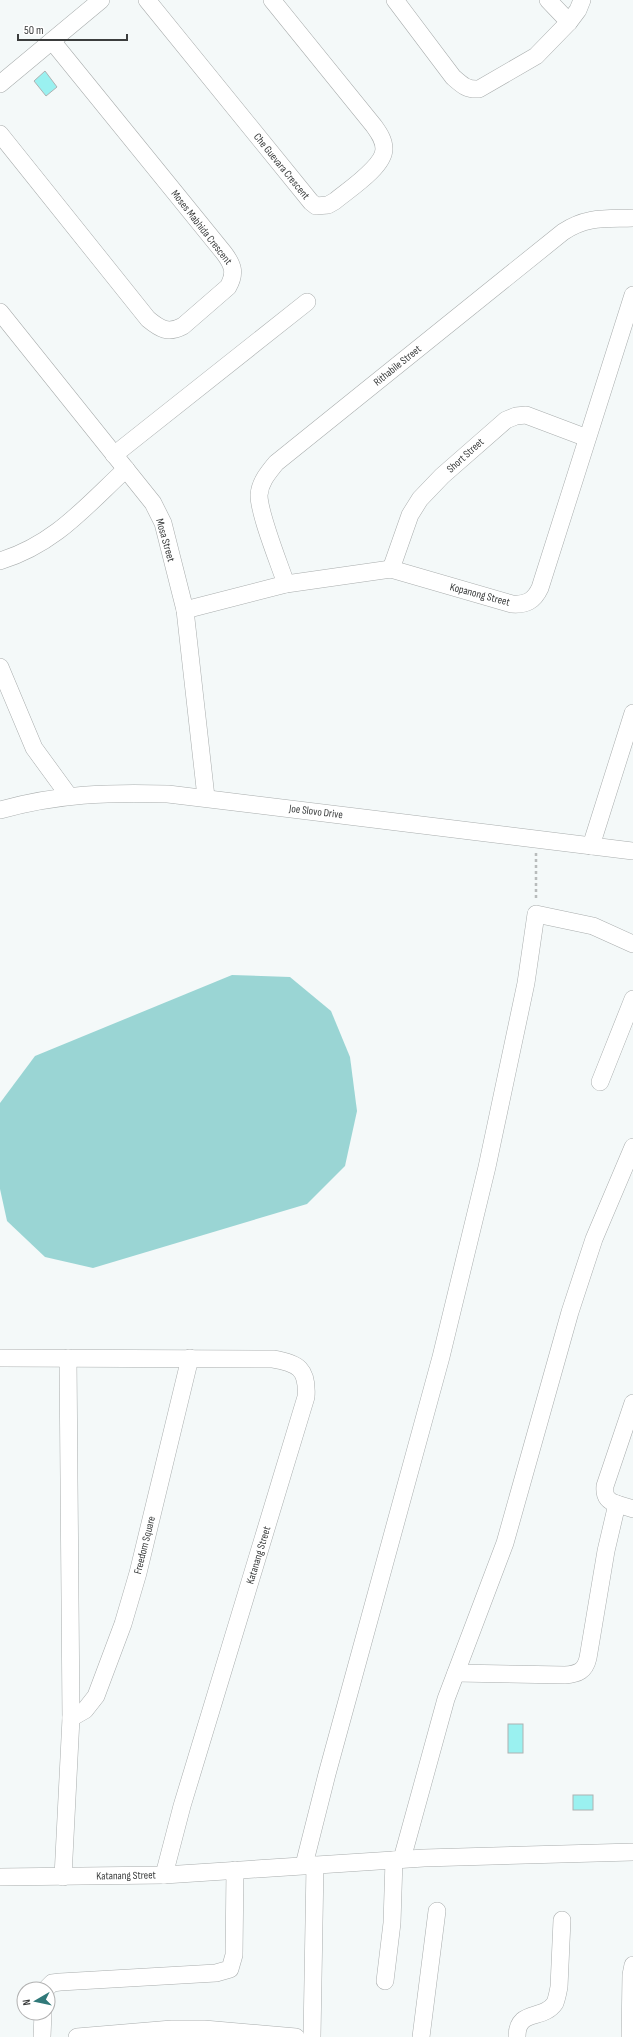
<svg xmlns="http://www.w3.org/2000/svg" width="633" height="2037" viewBox="0 0 633 2037" font-family="'Sofia Sans Condensed',sans-serif">
  <rect width="100%" height="100%" fill="#f4f9f9"/>
  <polygon fill="#9ad5d4" points="232,975 290,977 331,1011 350,1057 357,1111 345,1166 307,1204 93,1268 45,1257 7,1221 0,1189 0,1103 35,1056"/>
  <g fill="#9af1f0" stroke="#aeb2b2">
    <polygon points="45,71 57,87 46,96 34,81"/>
    <rect x="508" y="1724" width="15" height="29"/>
    <rect x="573" y="1795" width="20" height="15"/>
  </g>
  <g fill="none" stroke-linecap="round" stroke-linejoin="round">
    <g stroke="#a9adad" stroke-width="18">
      <g id="street">
        <path d="M147 0 311 202 316 206 328 205 335 201C348 190 384 167 384 149 384 140 379 133 374 126L272 0"/>
        <path d="M395 0 453 77C462 85 467 90 479 89L536 56 569 22 578 10 582 0"/>
        <polyline points="548,0 569,22"/>
        <polyline points="0,84 101,0"/>
        <path d="M0 134 148 319C160 329 168 334 183 326L228 287C236 273 233 265 224 253L52 41"/>
        <polyline points="0,312 153,503 163,523 185,610 206,797"/>
        <polyline points="114,455 307,302"/>
        <path d="M0 561C55 544 85 507 126 469"/>
        <polyline points="391,569 410,515 420,499 442,476 506,420 516,416 526,415 587,438"/>
        <path d="M286 584C279 563 259 514 259 495 260 482 268 473 276 463L563 232C587 216 606 219 633 218"/>
        <path d="M185 610 286 584 391 569 512 604C526 605 534 601 540 588L633 295"/>
        <polyline points="0,667 34,748 69,796"/>
        <path d="M0 810C58 794 108 792 168 794L633 851"/>
        <polyline points="591,846 633,713"/>
        <polyline points="600,1082 633,999"/>
        <path d="M0 1358 273 1359C298 1363 308 1369 306 1397L182 1806 164 1875"/>
        <path d="M617 1504C607 1501 604 1496 605 1486L633 1403"/>
        <path d="M456 1673 565 1675C578 1674 585 1671 588 1658L606 1551 617 1504 633 1509"/>
        <polyline points="71,1718 85,1710 96,1696 123,1624 138,1573 190,1358"/>
        <polyline points="402,1859 446,1699 505,1543 570,1312 594,1239 633,1147"/>
        <polyline points="304,1865 327,1774 441,1357 487,1167 526,983 536,914 593,926 633,944"/>
        <polyline points="0,1877 164,1875 424,1858 633,1852"/>
        <polyline points="63,1877 71,1718 68,1358"/>
        <polyline points="385,1981 392,1923 394,1860"/>
        <polyline points="46,1989 52,1983 60,1982 216,1973 230,1969 234,1955 235,1870"/>
        <polyline points="42,2037 43,2013"/>
        <polyline points="77,2037 172,2029 204,2029 296,2037"/>
        <polyline points="312,2037 315,1865"/>
        <polyline points="421,2037 437,1911"/>
        <path d="M517 2037C517 2008 543 2021 555 2003 557 1998 558 1992 559 1987L562 1920"/>
        <polyline points="630,2037 631,1975 633,1965"/>
      </g>
    </g>
    <polyline stroke="#b8bcbc" stroke-width="2.5" stroke-dasharray="3 3" stroke-linecap="butt" points="536,853 536,900"/>
    <use href="#street" stroke="#fff" stroke-width="17"/>
  </g>
  <g text-anchor="middle" stroke-width="3.5" stroke-linejoin="round" paint-order="stroke">
    <g font-size="11" fill="#3b3d3d" stroke="#fff">
      <text transform="translate(282 166) rotate(51)" y="4">Che Guevara Crescent</text>
      <text transform="translate(202 227) rotate(52)" y="4">Moses Mabhida Crescent</text>
      <text transform="translate(397 365) rotate(-39)" y="4">Rithabile Street</text>
      <text transform="translate(465 455) rotate(-42)" y="4">Short Street</text>
      <text transform="translate(166 540) rotate(74)" y="4">Mosa Street</text>
      <text transform="translate(480 594) rotate(15)" y="4">Kopanong Street</text>
      <text transform="translate(316 811) rotate(7)" y="4">Joe Slovo Drive</text>
      <text transform="translate(144 1545) rotate(-76)" y="4">Freedom Square</text>
      <text transform="translate(258 1555) rotate(-73)" y="4">Katanang Street</text>
      <text transform="translate(126 1875) rotate(-1)" y="4">Katanang Street</text>
    </g>
  </g>
  <g transform="translate(36 2001) rotate(261)"><circle r="19" fill="#ffffff" stroke="#b1b1b1"/>
  <path d="M0-3L7 15L0 10L-7 15Z" fill="#307979"/>
  <text y="-6" font-size="11" font-weight="bold" text-anchor="middle" fill="#3b3d3d">N</text>
  </g>
  <path d="M18 34v6h109v-6" fill="none" stroke="#3b3d3d" stroke-width="2"/>
  <text x="24" y="34" font-size="12" fill="#3b3d3d" stroke="#ffffff" stroke-width="3" paint-order="stroke">50 m</text>
</svg>
